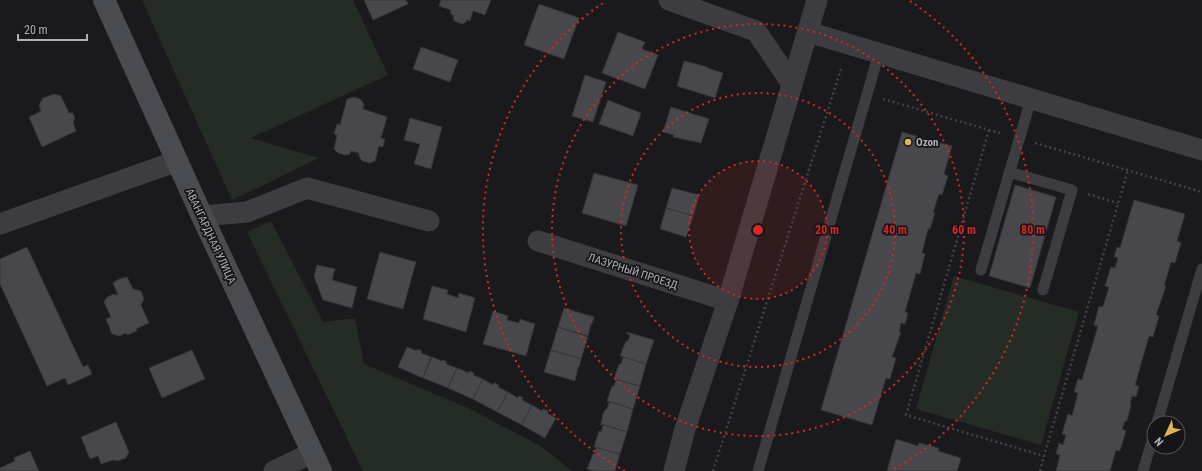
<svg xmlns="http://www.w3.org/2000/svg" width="1202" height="471" viewBox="0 0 1202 471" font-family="'Roboto Condensed',sans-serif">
  <rect width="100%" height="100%" fill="#1a1a1c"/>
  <g fill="#252c26">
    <polygon points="142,0 353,0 388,75 251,138 319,158 232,200"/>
    <polygon points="271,221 323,322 355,318 364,364 468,408 542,447 572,471 363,471 247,232"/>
    <polygon points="954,276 1079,312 1041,445 916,409"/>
  </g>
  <g fill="#48474c" stroke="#353438">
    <polygon points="364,0 406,0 408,4 373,20"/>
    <polygon points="441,0 491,0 485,15 473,11 470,21 467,20 466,22 462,24 454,21 453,15 450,13 451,10 439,6"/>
    <polygon points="539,4 579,18 564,59 524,45"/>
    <polygon points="618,32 645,42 642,49 658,55 645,89 602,73"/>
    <polygon points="421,47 458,60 450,82 413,69"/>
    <polygon points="684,61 708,67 708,68 723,73 715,98 677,86"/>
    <polygon points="585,75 606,82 593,122 572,116"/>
    <polygon points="54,94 61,96 69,113 73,113 75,119 73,122 76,131 42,147 29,117 41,111 39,105 43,98"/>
    <polygon points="354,97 360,99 364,104 363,109 387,117 381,138 385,139 383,147 379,146 375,161 370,163 362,161 359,156 359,153 351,151 350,154 345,155 338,153 334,149 337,135 334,134 337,124 340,125 347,99"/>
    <polygon points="608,100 641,113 633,136 599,124"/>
    <polygon points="671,107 709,119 701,143 673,137 674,135 663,132"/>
    <polygon points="410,118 442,127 431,169 414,164 420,144 404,140"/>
    <polygon points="902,132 952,146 944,174 948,176 942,195 939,194 933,213 935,213 930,229 928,229 922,253 925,254 920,274 916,273 905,312 908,313 905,324 901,323 899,332 901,332 892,357 896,358 890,379 886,378 872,425 821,410"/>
    <polygon points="594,173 638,185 626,226 582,213"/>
    <polygon points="1015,185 1056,197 1030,288 989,276"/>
    <polygon points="672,188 699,195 693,216 666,208"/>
    <polygon points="1134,200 1185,214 1177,241 1181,243 1175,263 1171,262 1164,286 1166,286 1156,315 1159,316 1153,337 1149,336 1135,385 1139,386 1136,397 1132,396 1130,405 1131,405 1127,421 1125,421 1122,429 1126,431 1120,451 1116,450 1110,471 1056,471 1060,455 1056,454 1059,443 1063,445 1066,435 1062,434 1068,414 1072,416 1078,393 1074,392 1078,379 1082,380 1098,326 1094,325 1099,306 1103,307 1109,287 1105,286 1111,267 1115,268 1118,258 1114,257 1117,247 1120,248"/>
    <polygon points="666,208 693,216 686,237 660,229"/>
    <polygon points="27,247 83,367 88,365 92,374 68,385 65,378 47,386 0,284 0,259"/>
    <polygon points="380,252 416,262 403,309 367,299"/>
    <polygon points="317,265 335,269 332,280 357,287 352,308 323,300 314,276"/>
    <polygon points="127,277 133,289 141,291 144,299 141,305 149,323 136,329 137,331 127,335 126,333 119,336 112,334 106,319 111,317 104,302 107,297 114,294 118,295 113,283 119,279"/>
    <polygon points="432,286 448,290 447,294 458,298 459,293 475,298 466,332 423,319"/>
    <polygon points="564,308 594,317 592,324 591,324 588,336 558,327"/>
    <polygon points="493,311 508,316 507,320 519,323 520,319 535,324 526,356 483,344"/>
    <polygon points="558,327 588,337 581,359 551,350"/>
    <polygon points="627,332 654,340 646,364 620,356 626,341 628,341 630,335 627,334"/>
    <polygon points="407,347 417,351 417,349 422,351 421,353 431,357 423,378 398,367"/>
    <polygon points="192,350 205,379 162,398 149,368"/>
    <polygon points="551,350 581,359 579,367 578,367 575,381 544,372"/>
    <polygon points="620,356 646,364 640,386 614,379 619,364 621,364 623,357"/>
    <polygon points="432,357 442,361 443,360 447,362 446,364 457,368 448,388 423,378"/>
    <polygon points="457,368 469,373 469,371 474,373 473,375 483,379 473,399 448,388"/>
    <polygon points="483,379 493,385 494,383 499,385 498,387 508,392 497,412 473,399"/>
    <polygon points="614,379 640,386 633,409 607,401 612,386 614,386 616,380"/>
    <polygon points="508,392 518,398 519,396 523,398 522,400 532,405 522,425 497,412"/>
    <polygon points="607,401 633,409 627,432 601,424 603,414 606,409 607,409 609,403"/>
    <polygon points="532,405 542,411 543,409 548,411 547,413 556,418 545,438 522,425"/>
    <polygon points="116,422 129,452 126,458 118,461 113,460 101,464 98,456 90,459 81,437"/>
    <polygon points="600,424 627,432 620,454 594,447 599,431 601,432 603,425"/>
    <polygon points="896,439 918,446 919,443 939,448 938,451 961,458 957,471 887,471"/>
    <polygon points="594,447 620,454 615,471 594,471 587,469 593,454 594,454 596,448"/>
    <polygon points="30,451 39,471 0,471 0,468 15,461 14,458"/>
  </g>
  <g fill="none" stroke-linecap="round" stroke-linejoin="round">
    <g stroke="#424348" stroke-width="2.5" stroke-dasharray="2 3" stroke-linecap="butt">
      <polyline points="883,99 1003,134"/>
      <polyline points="989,130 906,415 1044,456 1128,170"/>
      <polyline points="1035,143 1202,192"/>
      <polyline points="1088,194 1118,203"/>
      <polyline points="713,471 842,66"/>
      <polyline points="1040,471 1044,456"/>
    </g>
    <g stroke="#3c3c41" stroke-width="11">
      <polyline points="1009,172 1072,190 1043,290"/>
      <polyline points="981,270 1031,99"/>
      <polyline points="1157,423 1202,269"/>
      <polyline points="758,471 879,53"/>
      <polyline points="1143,471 1154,434"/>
    </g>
    <g stroke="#3c3c41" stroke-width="21">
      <polyline points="669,0 756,31 792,84"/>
      <polyline points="808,32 1202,150"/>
      <polyline points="202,216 247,212 307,188 429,221"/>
      <polyline points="0,224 177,161"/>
      <polyline points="538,241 728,301"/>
      <polyline points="274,471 312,453"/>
      <polyline points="674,471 685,429 728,301 817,0"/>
    </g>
    <polyline stroke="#4a4b50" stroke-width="22" points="104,0 202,216 321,471"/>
  </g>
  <circle cx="758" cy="230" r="69" fill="#d62828" fill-opacity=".12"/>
  <g fill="none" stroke="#d62828" stroke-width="2" stroke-dasharray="2 4">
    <circle cx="758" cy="230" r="69"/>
    <circle cx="758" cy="230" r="137"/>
    <circle cx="758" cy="230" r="206"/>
    <path d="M625 471A275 275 0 0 1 606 1M910 1A275 275 0 0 1 891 471"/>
  </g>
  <circle fill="#deb551" stroke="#151517" stroke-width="1.5" cx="908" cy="142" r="4"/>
  <g text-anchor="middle" stroke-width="3.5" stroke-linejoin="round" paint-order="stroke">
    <g font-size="11" font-weight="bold" fill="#aeb1ba" stroke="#151517" text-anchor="start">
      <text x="916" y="146">Ozon</text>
    </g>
    <g font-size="11" fill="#aeb1ba" stroke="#151517">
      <text transform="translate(211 236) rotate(65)" y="4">АВАНГАРДНАЯ УЛИЦА</text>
      <text transform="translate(633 271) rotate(18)" y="4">ЛАЗУРНЫЙ ПРОЕЗД</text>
    </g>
  </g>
  <circle cx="758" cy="230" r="6" fill="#d62828" stroke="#151517" stroke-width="2"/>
  <g font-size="12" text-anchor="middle" font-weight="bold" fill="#d62828" stroke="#151517" stroke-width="3.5" stroke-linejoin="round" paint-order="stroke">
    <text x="827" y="234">20 m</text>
    <text x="895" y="234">40 m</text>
    <text x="964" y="234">60 m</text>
    <text x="1033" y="234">80 m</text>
  </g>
  <g transform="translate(1166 435) rotate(226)"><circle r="19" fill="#151517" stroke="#525358"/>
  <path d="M0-3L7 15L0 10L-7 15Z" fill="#deb551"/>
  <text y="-6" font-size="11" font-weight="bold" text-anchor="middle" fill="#aeb1ba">N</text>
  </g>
  <path d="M18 34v6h69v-6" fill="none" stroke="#aeb1ba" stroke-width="2"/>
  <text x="24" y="34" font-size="12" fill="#aeb1ba" stroke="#151517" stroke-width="3" paint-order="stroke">20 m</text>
</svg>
